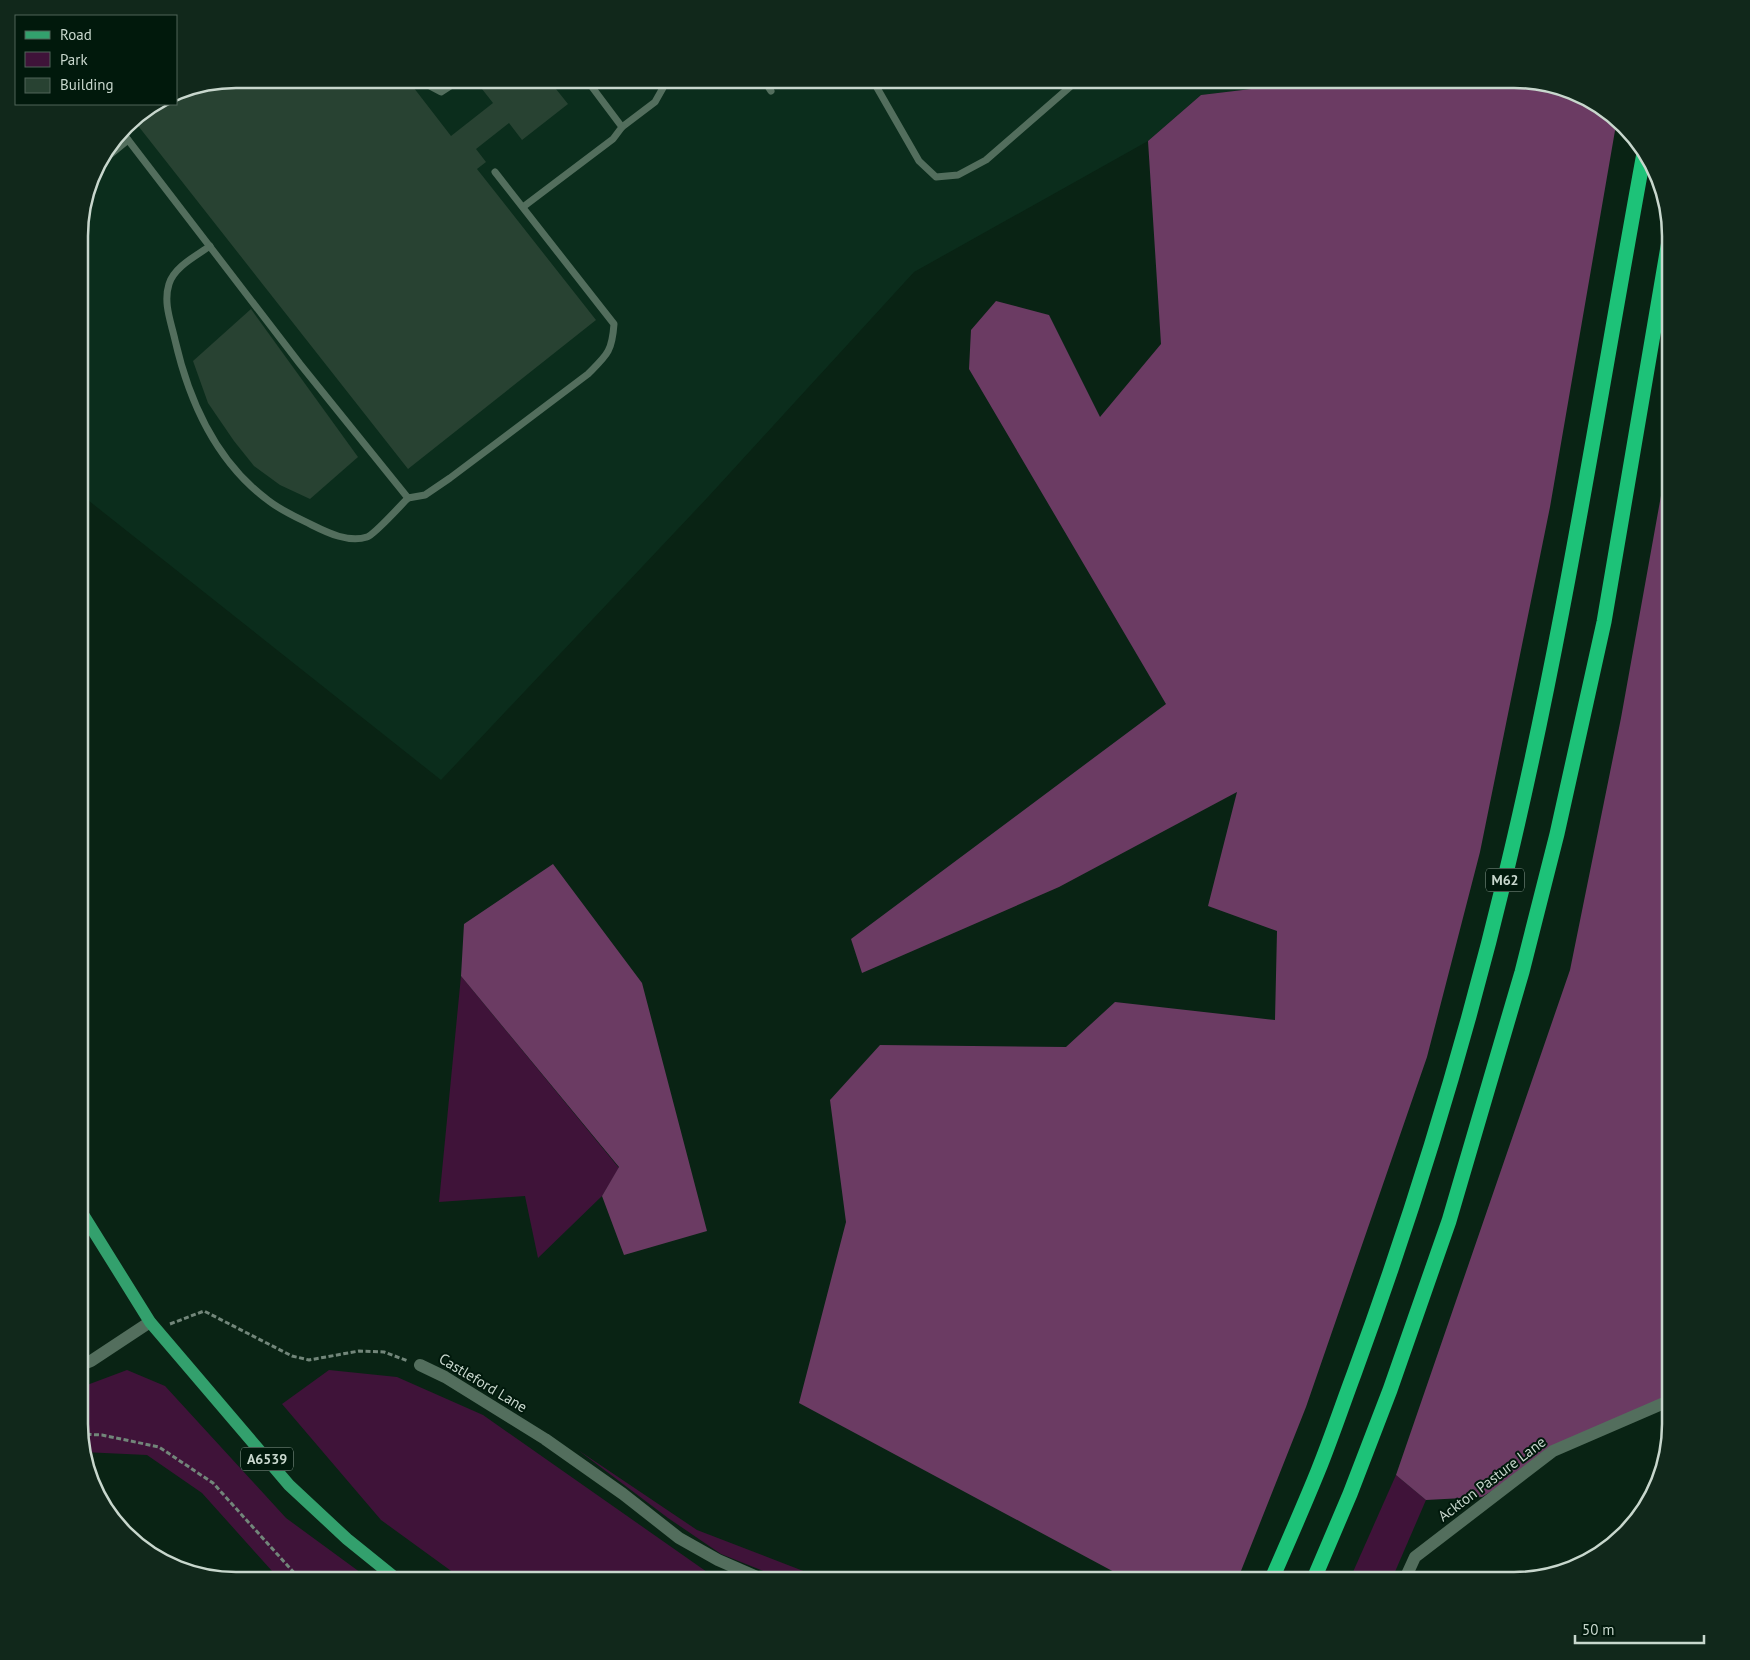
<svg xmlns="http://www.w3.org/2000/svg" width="1750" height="1660" viewBox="0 0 1750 1660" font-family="'PT Sans',sans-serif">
  <rect width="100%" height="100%" fill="#092314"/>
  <polygon fill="#0b2d1c" points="236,79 1334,79 1201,95 1148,141 914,272 708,497 441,780 79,493 79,225 95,166 132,118 155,104 176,104 176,91"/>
  <g fill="#3f1339">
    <polygon points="461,976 619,1168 602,1196 538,1258 525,1196 439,1202"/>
    <polygon points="127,1370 165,1386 286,1518 372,1581 281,1581 202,1493 147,1455 83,1452 79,1434 79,1388"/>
    <polygon points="329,1370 397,1377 483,1415 717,1579 722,1581 465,1581 381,1520 282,1404"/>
    <polygon points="578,1450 697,1530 824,1579 835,1581 788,1581 721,1554 668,1518"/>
    <polygon points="1396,1475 1426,1500 1391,1581 1349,1581"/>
  </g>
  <g fill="#6b3b63">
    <polygon points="1334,79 1524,79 1574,91 1617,119 1550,507 1480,852 1427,1057 1306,1407 1237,1581 1131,1581 799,1403 846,1222 830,1100 880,1045 1066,1047 1115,1002 1275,1020 1277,931 1208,906 1237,792 1059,887 862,973 851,939 1166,704 969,369 971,330 996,301 1049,315 1100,417 1161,344 1148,141 1201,95"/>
    <polygon points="1671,440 1671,1398 1566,1445 1482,1497 1426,1500 1396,1475 1570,970 1621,718"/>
    <polygon points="553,864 642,983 707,1231 624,1255 602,1196 619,1167 461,976 464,924"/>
  </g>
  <g fill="#284232">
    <polygon points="236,79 407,79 451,136 493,103 482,89 494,79 548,79 568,104 522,140 509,123 476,149 486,162 477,169 596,320 408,469 132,118 155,104 176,104 176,91"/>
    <polygon points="251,309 358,457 310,499 280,485 254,466 234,441 208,403 193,361"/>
  </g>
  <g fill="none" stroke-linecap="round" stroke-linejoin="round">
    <g stroke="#72867a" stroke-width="3" stroke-dasharray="5 2.5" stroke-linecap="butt">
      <polyline points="170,1324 204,1311 292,1356 309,1360 359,1351 384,1352 408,1361"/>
      <polyline points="79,1434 102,1435 159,1447 213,1483 297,1576 304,1581"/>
    </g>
    <g stroke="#536e5d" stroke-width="7">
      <polyline points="422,79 426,84 441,92 461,79"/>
      <polyline points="763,79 771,91"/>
      <polyline points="872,79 919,161 936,177 958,175 986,160 1079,79"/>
      <polyline points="622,127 655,102 668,79"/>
      <path d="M122 132 300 364 408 498 425 495 450 478 588 374C607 355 612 352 614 324L495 172"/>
      <polyline points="95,167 128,140"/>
      <polyline points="523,207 613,139 622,127 586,79"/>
      <path d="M210 246C196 256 174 267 169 284 163 303 171 322 175 340 189 401 217 463 269 501 282 511 298 518 312 525 328 533 349 543 367 537 374 535 400 506 408 498"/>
    </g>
    <g stroke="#536e5d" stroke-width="12">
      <polyline points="420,1365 445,1377 545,1439 623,1494 679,1538 718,1560 766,1581"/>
      <polyline points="79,1366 91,1361 150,1322"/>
      <polyline points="1404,1581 1415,1557 1553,1451 1671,1400"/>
    </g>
    <polyline stroke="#33a06d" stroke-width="12" points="79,1208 150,1322 289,1485 347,1539 399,1581"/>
    <g stroke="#1dc278" stroke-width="15">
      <path d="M1271 1581C1287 1544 1303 1508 1318 1471 1331 1439 1342 1406 1354 1374 1415 1208 1466 1040 1507 869 1564 632 1600 392 1644 153"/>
      <polyline points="1313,1581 1350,1494 1390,1390 1449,1221 1522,972 1557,834 1604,622 1671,229"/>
    </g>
  </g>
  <g text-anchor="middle" stroke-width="4" stroke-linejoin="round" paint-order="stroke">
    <g fill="#01190c" stroke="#8c9e93" stroke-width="1">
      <rect x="1486" y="868.5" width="38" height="23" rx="4"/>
      <rect x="241" y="1447.5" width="52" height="23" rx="4"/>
    </g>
    <g font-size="14" font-weight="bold" fill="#c8d7cd">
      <text x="1505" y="885">M62</text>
      <text x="267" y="1464">A6539</text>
    </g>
    <g font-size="15" fill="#c8d7cd" stroke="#01190c">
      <text transform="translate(483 1383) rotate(31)" y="5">Castleford Lane</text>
      <text transform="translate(1492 1479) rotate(-37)" y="5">Ackton Pasture Lane</text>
    </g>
  </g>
  <path d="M0 0H1750V1660H0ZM236 88H1514A148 148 0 0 1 1662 236V1424A148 148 0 0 1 1514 1572H236A148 148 0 0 1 88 1424V236A148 148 0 0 1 236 88Z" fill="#11281b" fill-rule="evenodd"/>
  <path fill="none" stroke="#c8d7cd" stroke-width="2.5" d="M236 88H1514A148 148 0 0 1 1662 236V1424A148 148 0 0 1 1514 1572H236A148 148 0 0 1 88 1424V236A148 148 0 0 1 236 88Z"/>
  <rect x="15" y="15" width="162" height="90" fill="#01190c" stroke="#516559"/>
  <rect x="25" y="31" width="25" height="8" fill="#33a06d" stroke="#516559"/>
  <text x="60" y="40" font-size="15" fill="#c8d7cd">Road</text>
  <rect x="25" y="52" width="25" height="15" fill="#3f1339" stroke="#516559"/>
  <text x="60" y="65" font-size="15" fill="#c8d7cd">Park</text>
  <rect x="25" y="78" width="25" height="15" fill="#284232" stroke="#516559"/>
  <text x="60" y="90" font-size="15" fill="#c8d7cd">Building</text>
  <path d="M1575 1635v8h129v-8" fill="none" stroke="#c8d7cd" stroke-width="2.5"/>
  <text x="1582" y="1635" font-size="15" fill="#c8d7cd" stroke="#01190c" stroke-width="4" paint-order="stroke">50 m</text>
</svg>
